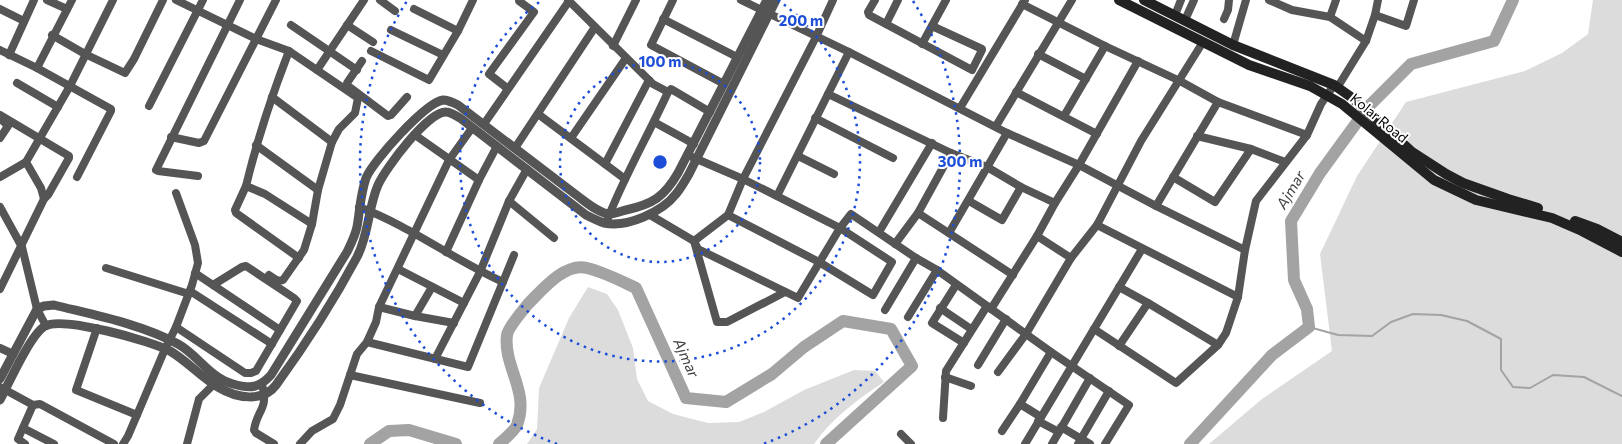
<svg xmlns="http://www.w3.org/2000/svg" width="1622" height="444" viewBox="0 0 1622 444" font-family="Commissioner,sans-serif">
  <rect width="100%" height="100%" fill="#fff"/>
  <g fill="#dcdcdc">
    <polygon points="1593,0 1622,0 1622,444 1209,444 1262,399 1332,351 1320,254 1357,176 1406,102 1525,71 1562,53 1588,34"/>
    <path d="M588 287 607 294 618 310 633 348 637 379 648 401 673 414 708 423 739 422 764 412 804 390 854 370 875 371 884 382C858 399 832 418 814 444H527L537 429 539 388 569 318Z"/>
  </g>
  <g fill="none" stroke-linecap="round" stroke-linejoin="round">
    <polyline stroke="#a3a3a3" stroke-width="2" points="1309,327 1338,335 1372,336 1391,322 1413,314 1441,315 1467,321 1501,339 1501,370 1513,387 1530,388 1553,375 1584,377 1622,396"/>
    <g stroke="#a3a3a3" stroke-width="12">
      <polyline points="370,444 389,431 409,430 456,444"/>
      <path d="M499 444C504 439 514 432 517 425 530 391 503 367 507 335 508 328 523 310 528 304 542 290 565 262 587 268 604 272 621 281 636 288L686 398 726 402 772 374 804 347 843 321 891 329 912 366 826 444"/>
      <polyline points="1190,444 1272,355 1309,327 1307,309 1294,280 1291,221 1320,173 1368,107 1411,64 1494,41 1513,0"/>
    </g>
    <g stroke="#555" stroke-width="8">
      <polyline points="47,0 67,9"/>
      <polyline points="176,0 256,39 289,51 358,98 355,113 339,129 332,142 318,190 312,224 304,250 283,280 278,281 269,275"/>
      <polyline points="380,0 395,11"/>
      <polyline points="568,0 653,84 668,92 671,89 710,112"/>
      <polyline points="673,0 651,45 724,84"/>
      <polyline points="741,0 849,52 1007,133 1079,165 1156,206 1245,250"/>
      <polyline points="833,0 816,37 743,179 728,215 694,241 698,249 798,298 840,228 851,214 916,258 937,270 1051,352 1129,405 1105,444"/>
      <polyline points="875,0 868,12 869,15 972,70 982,50 982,49 932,26"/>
      <polyline points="1269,0 1292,10 1330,17 1366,41"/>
      <polyline points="1022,4 1105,46 1180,81 1218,102 1307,135"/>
      <polyline points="0,9 24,21"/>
      <polyline points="414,9 458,31"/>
      <polyline points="1175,15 1181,0"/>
      <polyline points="1375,15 1406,26 1414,0"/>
      <polyline points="1330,17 1336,0"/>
      <polyline points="663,19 737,57"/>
      <polyline points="1224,19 1228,10 1229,0"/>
      <polyline points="1185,20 1194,0"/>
      <polyline points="886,24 898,0"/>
      <polyline points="291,25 357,70"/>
      <polyline points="347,25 373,42"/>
      <polyline points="391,30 443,55"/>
      <polyline points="52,35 85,54 125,73 134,59 163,0"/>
      <polyline points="922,44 946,0"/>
      <polyline points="1233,45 1246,0"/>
      <polyline points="613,46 636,0"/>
      <polyline points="0,50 37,68 111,109 111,111 77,177"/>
      <path d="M289 51C272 95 257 140 246 186L265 194 312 224"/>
      <polyline points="371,51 429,80 458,31 473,0"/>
      <polyline points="1038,54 1086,79"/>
      <polyline points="9,55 34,0"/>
      <polyline points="362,61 347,83 348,86 388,116 391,115 407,97"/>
      <polyline points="37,68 72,0"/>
      <polyline points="317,70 364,0"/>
      <polyline points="17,83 58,107"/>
      <polyline points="507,88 489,74 534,12 519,1 519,0"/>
      <polyline points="1337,88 1366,41 1375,15 1378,0"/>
      <polyline points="1016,92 1097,134"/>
      <polyline points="828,94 951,153 987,167 1021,187 1055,203"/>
      <polyline points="272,97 332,142"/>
      <polyline points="149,106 203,0"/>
      <polyline points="960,108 1025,0"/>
      <polyline points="538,114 625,179"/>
      <polyline points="0,115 69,156 69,158 48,195 44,199"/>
      <polyline points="1064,116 1105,46"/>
      <polyline points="815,118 893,158"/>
      <polyline points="654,122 694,144"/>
      <polyline points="484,124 569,1"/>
      <polyline points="996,126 1072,0"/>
      <polyline points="415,135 479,180"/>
      <polyline points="1197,136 1251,149 1285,162"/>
      <polyline points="171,137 199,143 204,141 276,0"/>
      <polyline points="0,138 8,126 2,120"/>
      <polyline points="571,138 626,58"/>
      <polyline points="256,145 318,190"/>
      <polyline points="515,148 595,27"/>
      <polyline points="798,156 834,174"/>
      <polyline points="692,157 743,179 840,228 892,262 873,295 819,262 728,215"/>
      <polyline points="605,164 649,80"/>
      <polyline points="198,176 158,171 156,170 240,0"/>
      <polyline points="0,177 26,162"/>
      <polyline points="1173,177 1215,202 1251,149"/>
      <polyline points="246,186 235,210 236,213 299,258"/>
      <polyline points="777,196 849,52"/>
      <polyline points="509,201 554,238"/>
      <polyline points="969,201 1002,220 1021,187"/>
      <polyline points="1156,206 1218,102"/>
      <polyline points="0,207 22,247 37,309 46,326"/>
      <path d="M359 207C410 226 454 260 503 282"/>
      <polyline points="918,213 1013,275"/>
      <polyline points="650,215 694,241 717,322 727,322 785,292"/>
      <path d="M606 223C623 178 648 136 668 92"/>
      <polyline points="1097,225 1238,297"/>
      <polyline points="879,232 932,143"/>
      <polyline points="949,233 1007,133"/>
      <polyline points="1037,236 1071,258"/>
      <polyline points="895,244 918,213 951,153"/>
      <polyline points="446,252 479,180 497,146"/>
      <polyline points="106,268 189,294"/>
      <polyline points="398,269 464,303"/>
      <polyline points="195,273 280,330"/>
      <polyline points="956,285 932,323 964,343"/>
      <polyline points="1119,287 1148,303 1218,345"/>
      <polyline points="0,289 44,199 41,188 26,162 70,86 113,0"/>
      <polyline points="190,291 272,344"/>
      <polyline points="379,307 415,316 454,323"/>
      <polyline points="940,308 971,329"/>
      <polyline points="991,309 1037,236 1055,203 1079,165 1138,61"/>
      <polyline points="885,310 916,258"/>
      <polyline points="415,316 432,287"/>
      <polyline points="908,317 937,270"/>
      <polyline points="176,327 245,373 251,373 256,371 297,301 294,298 246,266 242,267 213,285"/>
      <polyline points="97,328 76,390 137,415 165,349 176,327 192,285 198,263 195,245 176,193"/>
      <polyline points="1094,329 1176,383 1218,345 1226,333 1238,297 1245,250 1256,201 1307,135 1321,104 1334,85"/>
      <polyline points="367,342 468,367 514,255"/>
      <polyline points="1119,346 1148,303"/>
      <polyline points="0,348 13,354"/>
      <polyline points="435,359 480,272 509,201 527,169"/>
      <polyline points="978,365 1006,319"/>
      <polyline points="998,372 1026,334 1071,258 1097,225 1141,141 1203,42"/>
      <polyline points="350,375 480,403"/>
      <polyline points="945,377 971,386"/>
      <path d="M262 384C269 410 257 409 254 430L256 433 274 444"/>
      <polyline points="0,387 33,405"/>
      <polyline points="1041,417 1020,404 1051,352"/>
      <polyline points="943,418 946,371 987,306"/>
      <polyline points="1038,421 1059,432"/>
      <polyline points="1061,427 1090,444"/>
      <polyline points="23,428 54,444"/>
      <polyline points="1002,431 1020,404"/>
      <polyline points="901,434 911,444"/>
      <polyline points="25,444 18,439 33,405 40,404 114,444"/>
      <polyline points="123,444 128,436 137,415"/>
      <polyline points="187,444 199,399 214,384"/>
      <polyline points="300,444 312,431 333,419 340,405 357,354 367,342 376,322 379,307 449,160 472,128"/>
      <polyline points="1025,444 1142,249"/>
      <polyline points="1052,444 1090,378"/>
      <polyline points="1078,444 1109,391"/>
    </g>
    <g stroke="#555" stroke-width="9">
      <path d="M0 379 37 309 44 306 54 305C94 315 141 324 178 344 198 355 210 378 233 384 251 389 259 388 271 375L347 252C351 244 355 236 357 227 360 210 360 196 366 178 373 161 425 103 443 100 448 100 454 103 458 105L579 197C587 203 600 214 610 214 615 214 621 211 626 210 653 204 664 197 678 173L767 0"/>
      <path d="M0 400C9 383 30 335 45 326 63 316 151 341 170 351 187 361 201 377 218 387 236 398 263 403 276 385 306 344 333 302 357 257 369 234 368 208 378 185 385 169 428 111 446 112 451 112 456 116 460 118L586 215C592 218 598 221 604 223 627 228 662 212 676 194 681 188 685 181 689 174L776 0"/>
    </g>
    <g stroke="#222" stroke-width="10">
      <polyline points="1119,0 1249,65 1310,86 1342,104 1434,180 1476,200 1552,218 1582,231 1622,252"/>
      <polyline points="1144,0 1233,45 1334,85 1351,97 1412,152 1446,174 1463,183 1508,199 1538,208"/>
      <polyline points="1575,221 1597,229 1622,242"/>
    </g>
  </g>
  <g fill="none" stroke="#1d4ed8" stroke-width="2.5" stroke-dasharray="2.5 5">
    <circle cx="660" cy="162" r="100"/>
    <path d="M778 0A200 200 0 1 1 542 0"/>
    <path d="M557 444A300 300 0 0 1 407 1M913 1A300 300 0 0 1 763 444"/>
  </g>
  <g text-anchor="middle" stroke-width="4" stroke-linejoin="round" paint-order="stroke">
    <g font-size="14" fill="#000" stroke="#fff">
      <text transform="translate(1379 118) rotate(39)" y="5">Kolar Road</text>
    </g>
    <g font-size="15" font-style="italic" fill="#444" stroke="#fff">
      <text transform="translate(1291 190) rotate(-59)" y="5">Ajmar</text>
      <text transform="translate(686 358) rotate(66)" y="5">Ajmar</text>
    </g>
  </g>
  <circle cx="660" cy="162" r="8" fill="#1d4ed8" stroke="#fff" stroke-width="2.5"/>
  <g font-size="15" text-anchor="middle" font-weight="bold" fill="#1d4ed8" stroke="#fff" stroke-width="4" stroke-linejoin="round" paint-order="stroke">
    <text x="801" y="26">200 m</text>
    <text x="660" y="67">100 m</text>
    <text x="960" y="167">300 m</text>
  </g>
</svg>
